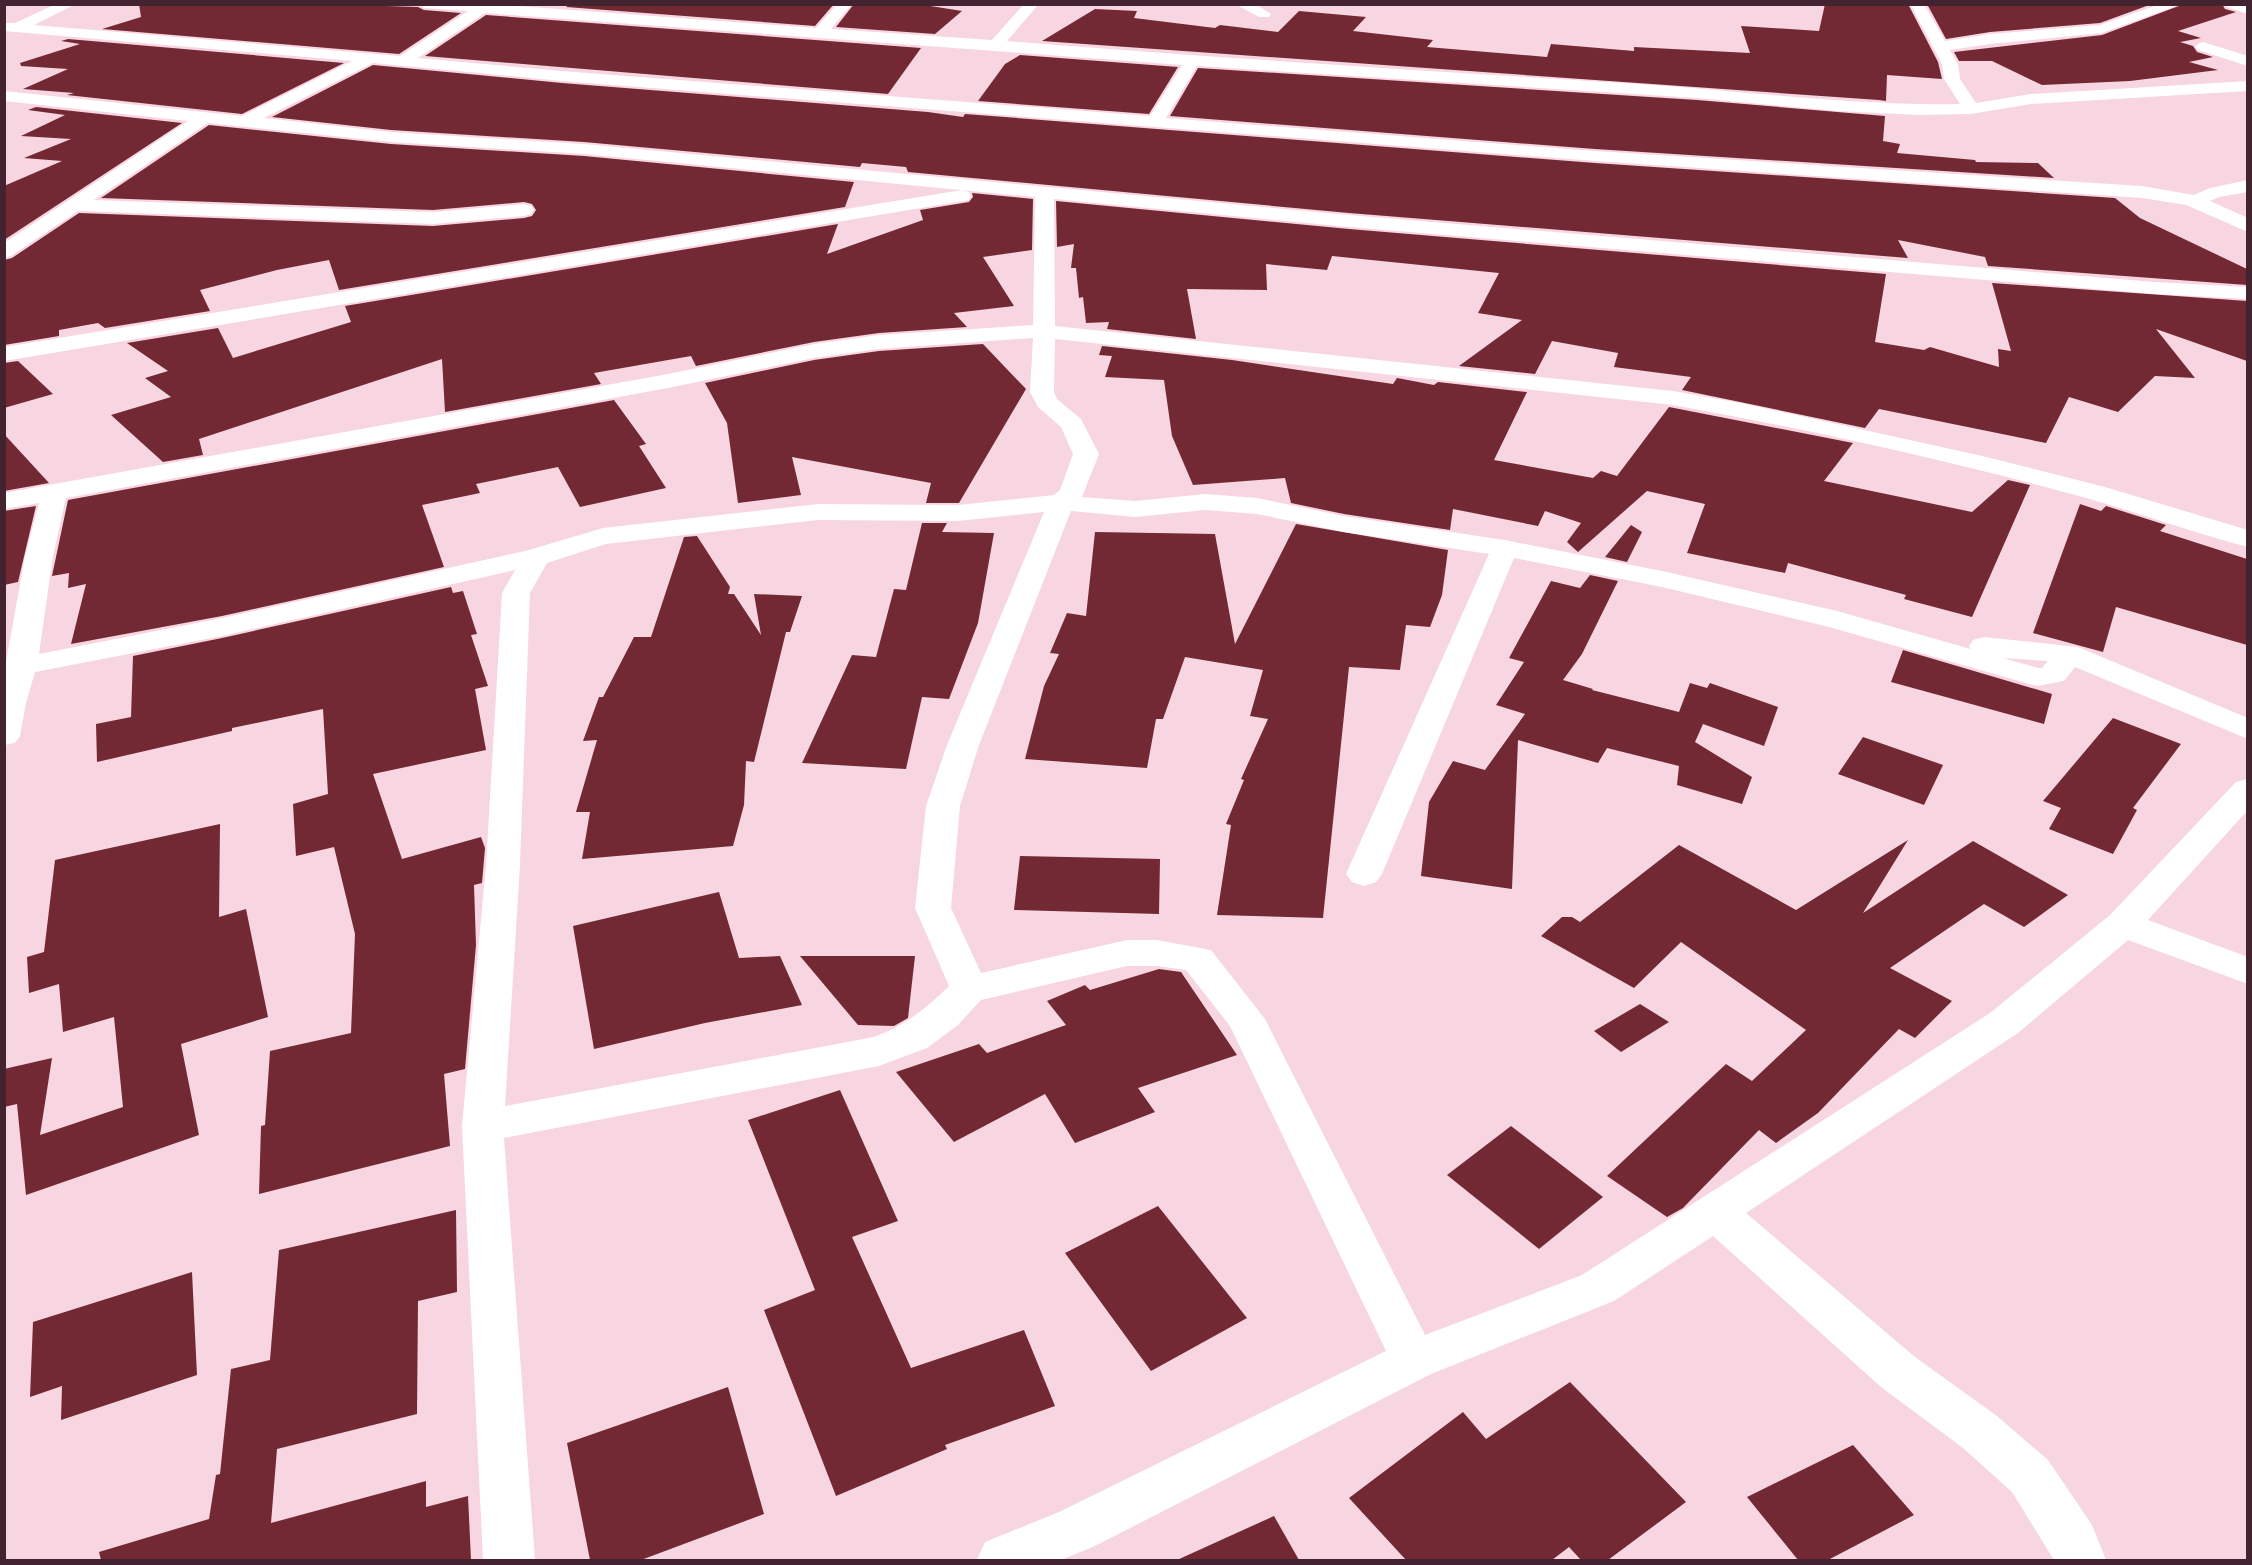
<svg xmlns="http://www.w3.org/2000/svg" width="2252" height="1565" viewBox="0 0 2252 1565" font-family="'PT Serif',serif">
  <rect width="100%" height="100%" fill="#f7d5e1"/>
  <g fill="#722933">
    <polygon points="139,4 324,4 418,7 424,10 461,13 399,54 102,29 141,17"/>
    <polygon points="571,4 834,4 815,26 566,7"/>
    <polygon points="854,4 918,4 962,11 935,34 836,27"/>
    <polygon points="1825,4 1908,4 1938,62 1942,79 1887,75 1886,101 1879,100 1042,41 1095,9 1137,11 1134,18 1215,28 1220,25 1278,32 1299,11 1366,17 1353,31 1433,40 1427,47 1547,57 1551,44 1634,51 1634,47 1750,53 1741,26 1819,31"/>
    <polygon points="1927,4 2152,4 2100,23 1990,32 1946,39"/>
    <polygon points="2184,4 2222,4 2225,9 2236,12 2178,31 2201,38 2180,42 2193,46 2197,52 2213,57 2189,62 2218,70 2130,81 2042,85 1992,61 1959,61 1954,52 2102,35"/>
    <polygon points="486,15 921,48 888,94 425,56"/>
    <polygon points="68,39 344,63 242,114 67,95 74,93 23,89 68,69 21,66 20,63 80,44 61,41"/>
    <polygon points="1020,55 1178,67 1149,114 978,101 1005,64"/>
    <polygon points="373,65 562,83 928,112 963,117 965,114 1595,163 2115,198 2140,218 2247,269 2247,285 1988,266 1985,257 1898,240 1908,258 1349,213 908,172 906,167 862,163 860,167 584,142 391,130 272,117"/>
    <polygon points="1198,68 1697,100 1885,116 1883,141 1900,144 1897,153 1975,160 1976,162 2038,163 2054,178 1595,149 1170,116"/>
    <polygon points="36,107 182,123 4,240 4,186 62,161 24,158 71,139 21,136 65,115 28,110"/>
    <polygon points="209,125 391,144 584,156 854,182 845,207 339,290 329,260 277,270 200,290 210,311 105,328 98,323 59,330 59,336 4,345 4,260 12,258 79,213 433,226 524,218 532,216 536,210 532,204 524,202 433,210 101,198"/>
    <polygon points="972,193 1033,199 1032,250 983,257 1014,306 954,313 967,327 879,333 814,342 696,366 691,356 594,373 601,384 445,412 442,359 199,439 203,455 163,462 111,415 171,397 145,378 168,371 127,343 218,328 233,358 351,322 345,306 838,224 827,254 923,220 920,210 969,202 973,197"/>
    <polygon points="1056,201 1349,229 1886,274 1875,342 1924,350 1930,347 1999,367 1998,349 2011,351 1992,283 2247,301 2247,361 2156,329 2195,378 2155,376 2118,412 2069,397 2046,443 1879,409 1865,428 1682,390 1691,377 1614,367 1618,353 1552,341 1535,374 1459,366 1522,320 1478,313 1499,273 1332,256 1327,270 1266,264 1267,290 1187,289 1196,339 1107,329 1109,322 1086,323 1083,297 1079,298 1076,268 1071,268 1074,244 1057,247"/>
    <polygon points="983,344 1026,389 959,503 926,503 931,483 792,457 801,495 738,503 727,423 705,383 814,360 879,351"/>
    <polygon points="1102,346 1232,360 1393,384 1397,378 1434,385 1438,382 1527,392 1494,460 1593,478 1601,471 1617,476 1669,407 1853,443 1824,481 1972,512 2008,480 2030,485 1972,617 1904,599 1906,595 1788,563 1785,573 1687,553 1705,504 1647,491 1578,552 1567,542 1581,523 1545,511 1538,526 1453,509 1450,530 1344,514 1291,503 1285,478 1193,485 1172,436 1164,380 1105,377 1112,356 1099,355"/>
    <polygon points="18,361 53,394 4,408 4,363"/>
    <polygon points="614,400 646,444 639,446 666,488 580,507 558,467 476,484 480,493 422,505 444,567 222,616 71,644 86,584 68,588 69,573 52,576 68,500"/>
    <polygon points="4,434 49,483 4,491"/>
    <polygon points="2080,504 2101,511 2106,506 2166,525 2160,531 2247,559 2247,645 2116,607 2103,652 2033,633"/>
    <polygon points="36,506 18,582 4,585 4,511"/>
    <polygon points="922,523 947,523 942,532 994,533 978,623 949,699 922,697 906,769 802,763 852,655 876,657 894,589 906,590"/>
    <polygon points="1296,524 1448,550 1442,595 1430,627 1406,625 1400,670 1349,667 1323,918 1217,915 1231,825 1226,824 1244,780 1241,779 1268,719 1250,716 1263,670 1185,657 1163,719 1156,719 1147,768 1025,759 1044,686 1059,654 1050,653 1067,613 1086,616 1095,532 1215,534 1235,644"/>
    <polygon points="1631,525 1642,532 1627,562 1605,557"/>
    <polygon points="697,536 730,587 728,594 734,594 761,635 754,594 802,596 790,632 786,632 754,762 746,761 744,805 733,846 582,859 590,812 576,812 597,740 583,741 599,697 603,697 634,637 651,637 684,537"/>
    <polygon points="1590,575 1618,581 1582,654 1563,680 1593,689 1592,690 1679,712 1690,683 1707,688 1710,683 1778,707 1764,746 1703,724 1695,742 1752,777 1742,804 1677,785 1679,766 1607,748 1598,763 1518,740 1512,889 1421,876 1429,802 1453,761 1485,770 1525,714 1496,705 1524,662 1509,658 1551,581 1580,588"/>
    <polygon points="451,587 453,593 463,591 477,634 471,635 488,686 475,689 486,750 373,774 402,859 481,837 485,848 482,883 474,885 476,945 465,1069 444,1074 450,1146 259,1194 261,1126 265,1125 270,1051 351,1033 355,934 334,847 296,856 293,804 328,794 323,709 232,728 232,731 97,762 96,724 131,717 133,656 222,638"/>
    <polygon points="1903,650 2052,694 2044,724 1891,682"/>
    <polygon points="2113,718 2181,744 2133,808 2137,810 2113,854 2049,829 2061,808 2043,801"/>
    <polygon points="1863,737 1943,765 1924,805 1838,774"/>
    <polygon points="220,824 219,917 246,909 268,1017 181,1044 199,1135 26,1195 17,1104 4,1107 4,1069 52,1058 40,1135 123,1107 114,1017 63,1032 59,984 29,993 27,957 44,952 55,860"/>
    <polygon points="1908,840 1863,913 1973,841 2068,895 2024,927 1984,904 1890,968 1952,1001 1915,1038 1899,1029 1818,1113 1776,1143 1759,1130 1683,1208 1667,1217 1607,1176 1726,1064 1752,1081 1806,1030 1681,942 1634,988 1541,936 1562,917 1572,917 1580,922 1679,845 1796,910"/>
    <polygon points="1020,856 1160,859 1159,914 1014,910"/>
    <polygon points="719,892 739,958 780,956 802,1005 705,1023 594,1049 573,926"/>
    <polygon points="800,956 915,956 908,1018 894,1026 858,1025"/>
    <polygon points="1159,969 1181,972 1237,1055 1138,1088 1155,1112 1075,1143 1045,1094 954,1142 896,1072 979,1044 987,1053 1066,1025 1047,1001 1085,985 1090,990"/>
    <polygon points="1640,1004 1669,1022 1621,1052 1594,1031"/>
    <polygon points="840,1090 898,1221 852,1237 911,1368 1024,1330 1055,1406 945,1445 947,1449 836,1496 764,1310 815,1290 748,1120"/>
    <polygon points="1511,1126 1603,1197 1539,1249 1447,1175"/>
    <polygon points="1158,1206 1247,1318 1151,1371 1065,1253"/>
    <polygon points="456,1210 457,1292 418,1301 417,1414 277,1449 271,1523 426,1481 426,1507 468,1496 471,1560 101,1560 99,1552 209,1519 216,1475 220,1474 231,1369 270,1360 279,1250"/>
    <polygon points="192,1272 197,1375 61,1420 62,1386 30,1397 33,1322"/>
    <polygon points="1570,1382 1686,1502 1608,1560 1581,1560 1569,1547 1552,1560 1406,1560 1349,1498 1463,1412 1486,1439"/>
    <polygon points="728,1387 764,1514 641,1560 590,1560 567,1443"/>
    <polygon points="1853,1445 1914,1515 1828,1560 1798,1560 1747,1497"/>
    <polygon points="1274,1516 1299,1560 1177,1560"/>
  </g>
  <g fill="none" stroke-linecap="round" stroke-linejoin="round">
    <g fill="#fff" fill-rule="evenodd">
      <path d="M56 4H76L34 25 400 56 468 11 424 8 417 4H491L816 28 837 4H852L831 29 992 40 1024 4H1039L1007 41C1218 58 1428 71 1639 84 1746 91 1852 106 1960 104L1944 79 1942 64 1910 4H1924L1945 41 1990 34 2100 25 2160 4H2182L2102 33 1990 44 1950 50 1958 64 1960 79 1976 103 2031 94 2248 81V91L2031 104 1971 114 1919 115 1837 111 1697 98 1197 66 1166 118 1595 151 2142 186 2194 195 2210 188 2248 180V192L2219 197 2210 201 2248 218V232L2186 205 2142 198 1595 161 562 81 373 63 264 118 391 132 584 144 1349 215 2155 282 2248 287V299L2155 294 1349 227 1054 199 1055 326 1673 391 1741 403 1987 457 2105 487 2248 530V547C2193 533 2140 513 2086 498 1951 461 1811 430 1673 405L1055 339 1054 392 1057 399 1081 419 1099 454 1082 497 1135 501 1205 494 1257 498 1344 516 1505 540 1662 571 1837 611 1971 649 1969 646 1973 640 1984 637 2078 647 2248 718V739L2075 667 2064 681 2037 686 1829 627 1662 587 1514 558 1382 874 1376 882 1364 886 1352 882 1346 874 1489 554 1344 532 1257 514 1205 510 1135 517 1071 511 979 745 960 806 951 908 981 973 1127 940H1157L1211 950 1265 1019 1425 1335 1582 1275 1990 1013 2110 915 2236 782 2248 779V810L2148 920 2248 957V984L2128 940 2018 1033 1746 1213 1915 1357 1997 1416 2048 1460 2092 1525 2106 1560H2054L2012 1492 1963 1448 1881 1387 1713 1236 1614 1301 1431 1374 1095 1546 1061 1560H977L985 1542 1059 1512 1386 1351 1230 1026 1186 970 1157 966H1127L981 1000 958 1025 927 1048 879 1066 504 1138 535 1560H483L462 1126 486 865 502 593 515 570 222 636 35 672 26 703 20 736 15 743 4 745V673L25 556 39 503 4 509V493L668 374 814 344 879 335 1033 325 1035 197 584 154 391 142 208 123 94 200 433 212 524 204 531 206 534 210 531 214 524 216 433 224 78 211 11 256 4 258V243L188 121 4 101V91L242 116 352 61 4 31V23H15ZM485 13 1182 65 1150 116 562 71 418 58ZM1033 338 1030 392 1038 407 1061 427 1073 454 1060 490 1054 495 958 505 818 504 603 528 529 550 222 618 39 654 53 556 66 498 668 388 814 358 879 349ZM1044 512 947 745 926 806 915 908 949 986C926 1009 904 1026 874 1037L505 1106 520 865 530 593 547 563 606 544 818 520 958 521ZM2003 658 2048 661 2042 668H2038Z"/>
      <polygon points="1235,4 1255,4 1271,14 1269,17 1259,17"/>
      <polygon points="2224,4 2248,5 2248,14 2226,7"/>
      <polygon points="2203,42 2248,56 2248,66 2198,50 2195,47 2198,44"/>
      <polygon points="962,190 969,192 971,196 969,200 4,361 4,347"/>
    </g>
  </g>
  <rect width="2252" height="1565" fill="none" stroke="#432330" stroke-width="12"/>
</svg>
